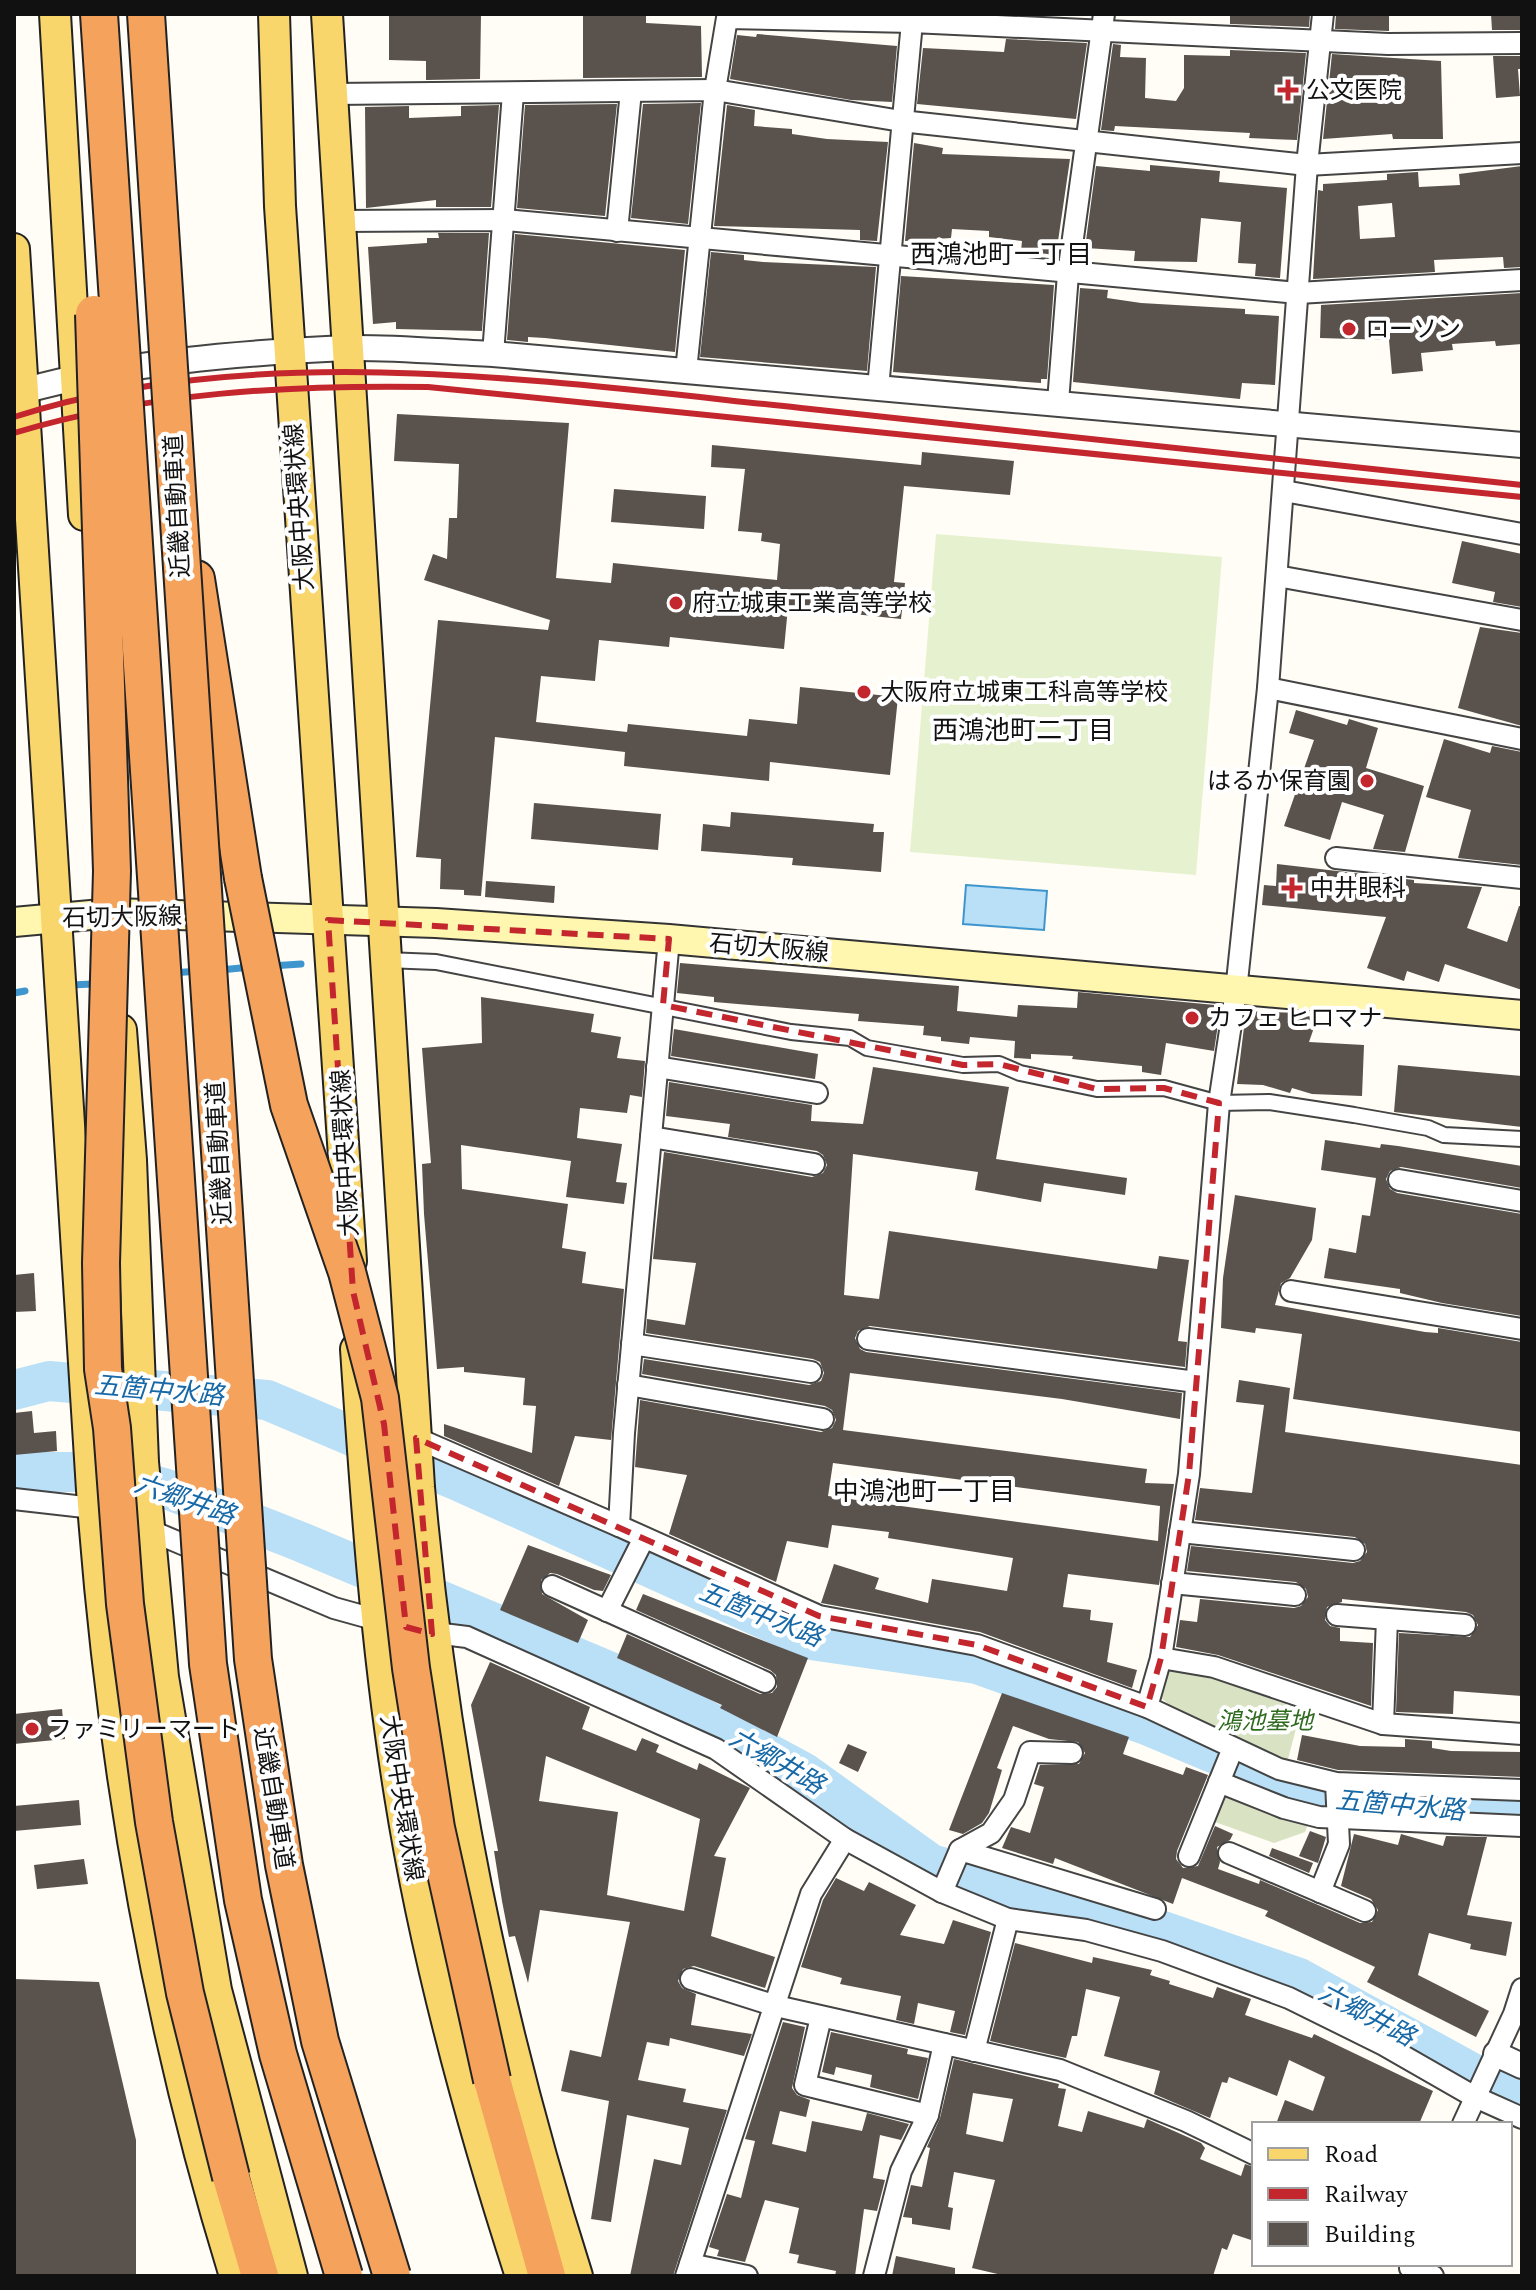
<svg xmlns="http://www.w3.org/2000/svg" width="1536" height="2290" viewBox="0 0 1536 2290" font-family="Spectral,'Noto Sans JP',serif">
  <rect width="100%" height="100%" fill="#fffdf5"/>
  <g fill="#d9e3c4">
    <polygon points="1169,1667 1303,1702 1287,1763 1175,1712 1160,1696"/>
    <polygon points="1227,1788 1310,1819 1305,1832 1274,1843 1215,1822"/>
  </g>
  <polygon fill="#e6f2cf" points="936,534 1222,557 1196,875 910,852"/>
  <polygon fill="#b9e0f7" stroke="#3f96cf" stroke-width="2" points="966,885 1047,891 1044,930 963,924"/>
  <g fill="none" stroke-linecap="round" stroke-linejoin="round">
    <g stroke="#3f96cf" stroke-width="7">
      <polyline points="271,966 301,964"/>
      <polyline points="220,970 251,967"/>
      <polyline points="172,973 199,971"/>
      <polyline points="72,985 92,984"/>
      <polyline points="14,993 25,991"/>
    </g>
    <g stroke="#b9e0f7" stroke-width="40">
      <polyline points="14,1390 49,1381 267,1400 456,1480 811,1640 977,1664 1149,1726 1327,1801 1416,1810 1522,1815"/>
      <polyline points="14,1472 103,1472 164,1488 301,1542 639,1684 803,1772 931,1864 1148,1926 1299,1978 1485,2080 1522,2096"/>
    </g>
  </g>
  <g fill="#5a524d" fill-rule="evenodd">
    <polygon points="389,14 481,14 480,79 426,80 426,61 389,60"/>
    <polygon points="583,14 646,14 646,23 701,26 702,77 583,78"/>
    <polygon points="1230,14 1310,14 1309,27 1230,24"/>
    <polygon points="1336,14 1389,14 1389,31 1335,29"/>
    <polygon points="1491,14 1522,14 1522,30 1492,30"/>
    <polygon points="757,34 897,46 892,102 851,100 730,79 737,35 756,37"/>
    <polygon points="1006,39 1087,43 1076,119 917,104 923,48 1004,52"/>
    <polygon points="1113,44 1121,45 1120,57 1146,58 1145,98 1176,101 1184,88 1184,55 1230,56 1230,50 1306,53 1297,140 1249,138 1250,133 1115,126 1114,131 1101,130"/>
    <polygon points="1332,54 1441,61 1443,139 1393,139 1392,134 1323,139"/>
    <polygon points="1493,56 1522,56 1522,69 1518,69 1520,96 1496,98"/>
    <polygon points="701,103 688,224 631,218 643,104"/>
    <polygon points="617,104 605,216 517,208 525,105"/>
    <polygon points="499,105 491,207 436,207 436,200 366,208 365,107 409,106 409,118 461,116 461,106"/>
    <polygon points="727,105 755,110 754,126 792,129 792,134 827,139 888,142 877,241 860,240 860,230 714,226"/>
    <polygon points="914,143 943,148 942,154 1070,159 1056,255 1021,251 1022,241 989,237 989,231 952,229 951,238 905,241"/>
    <polygon points="1150,165 1220,171 1219,182 1287,188 1280,278 1255,276 1256,264 1238,263 1241,222 1201,218 1197,262 1134,261 1135,251 1085,248 1096,166 1150,171"/>
    <path d="M1522 166V267L1504 268 1503 257 1434 260 1435 272 1313 279 1318 190 1323 191V184L1387 180V174L1418 172 1419 187 1460 185 1459 174ZM1392 203 1395 237 1360 239 1358 206Z"/>
    <polygon points="438,233 489,233 482,331 396,329 396,322 373,324 368,247 427,243 427,238 439,238"/>
    <polygon points="515,234 685,250 675,352 545,338 528,337 528,342 507,340"/>
    <polygon points="711,252 744,255 744,260 763,262 876,267 867,371 700,357"/>
    <polygon points="901,276 1054,285 1047,379 1041,379 1041,383 893,372"/>
    <polygon points="1080,288 1108,290 1107,298 1141,303 1245,309 1245,314 1279,316 1275,385 1242,383 1240,399 1073,382"/>
    <polygon points="1522,293 1522,344 1496,346 1495,341 1452,344 1453,350 1421,353 1423,371 1392,374 1389,340 1320,338 1321,305"/>
    <polygon points="397,414 569,423 556,578 611,583 613,563 777,580 780,544 761,541 762,533 738,531 745,469 711,467 712,445 921,465 922,452 1014,461 1010,495 904,486 894,582 905,583 901,619 788,607 784,649 670,637 669,647 599,640 595,681 541,676 536,722 627,732 628,724 747,736 749,719 797,724 800,687 898,697 890,775 770,762 769,781 624,766 625,752 495,737 481,896 464,895 464,890 440,889 441,859 416,857 438,620 548,630 550,620 424,580 433,554 447,559 449,518 457,518 459,464 394,461"/>
    <polygon points="614,489 706,496 704,529 611,522"/>
    <polygon points="1462,541 1522,554 1522,607 1493,602 1495,592 1452,583"/>
    <polygon points="1480,627 1522,633 1522,726 1458,708"/>
    <polygon points="1296,710 1347,725 1349,719 1378,728 1366,768 1424,786 1405,852 1373,849 1384,815 1342,802 1330,840 1284,826 1314,740 1289,733"/>
    <polygon points="1444,739 1490,753 1492,746 1522,752 1522,865 1458,858 1471,810 1426,797"/>
    <polygon points="534,803 661,814 658,850 531,839"/>
    <polygon points="731,812 874,824 873,832 884,832 881,872 792,865 793,858 701,851 703,824 730,827"/>
    <polygon points="1277,864 1414,880 1414,883 1482,887 1467,928 1507,942 1519,906 1522,906 1522,990 1445,964 1439,982 1407,971 1404,981 1367,968 1386,917 1262,905 1264,885 1276,886"/>
    <polygon points="486,881 555,886 554,903 485,897"/>
    <polygon points="680,963 959,986 957,1011 1017,1017 1018,1005 1077,1008 1078,992 1215,1005 1220,1011 1214,1051 1166,1043 1161,1075 1142,1072 1142,1066 1072,1059 1073,1056 1031,1054 1031,1059 1014,1058 1015,1041 970,1037 969,1044 941,1041 941,1037 923,1035 924,1026 858,1021 859,1014 714,1002 714,997 677,993"/>
    <polygon points="481,997 594,1014 591,1032 621,1037 617,1058 645,1061 642,1097 630,1095 627,1113 580,1108 577,1138 622,1144 616,1182 627,1183 624,1204 566,1197 571,1161 461,1145 462,1189 568,1204 562,1248 586,1252 582,1283 624,1289 611,1440 575,1436 559,1486 444,1436 444,1424 532,1453 536,1406 523,1405 525,1378 464,1372 464,1367 437,1369 424,1214 422,1164 431,1163 422,1048 482,1043"/>
    <polygon points="1246,1011 1299,1013 1317,1019 1309,1042 1364,1045 1362,1096 1312,1094 1292,1088 1290,1093 1263,1085 1237,1084"/>
    <polygon points="674,1029 818,1054 815,1079 671,1056"/>
    <polygon points="1398,1065 1522,1076 1522,1127 1394,1112"/>
    <path d="M873 1067 1009 1087 996 1159 1127 1178 1125 1195 1044 1183 1041 1202 975 1190 978 1172 853 1154 844 1295 879 1299 889 1231 1157 1269 1159 1256 1189 1260 1178 1341 1187 1342 1185 1367 870 1326 858 1331 855 1338 860 1349 866 1352 1182 1393 1180 1419 1062 1399 850 1373 843 1430 1147 1469 1145 1483 1174 1484 1159 1585 1068 1574 1063 1607 1091 1610 1090 1620 1113 1623 1107 1662 1137 1670 1132 1688 980 1632 821 1603 834 1564 879 1578 875 1589 928 1603 932 1579 1007 1591 1013 1558 888 1538 889 1532 832 1525 828 1548 787 1541 776 1582 669 1534 687 1475 635 1467 640 1400 821 1432 832 1428 836 1420 832 1410 825 1406 642 1374 644 1359 809 1385 821 1381 824 1373 820 1362 813 1359 646 1333 647 1319 685 1325 696 1263 653 1259 664 1152 812 1177 823 1173 827 1165 823 1155 817 1151 728 1137 730 1124 666 1116 669 1082 812 1105 811 1121 863 1124ZM833 1463 1160 1506 1158 1541 828 1496Z"/>
    <polygon points="1325,1140 1380,1148 1381,1144 1398,1146 1522,1166 1522,1188 1401,1167 1390,1171 1386,1179 1390,1189 1397,1193 1522,1214 1522,1316 1442,1303 1400,1293 1400,1289 1324,1278 1329,1248 1356,1253 1362,1215 1370,1216 1376,1178 1321,1170"/>
    <polygon points="1235,1195 1316,1208 1312,1240 1290,1278 1281,1283 1275,1305 1425,1332 1438,1333 1438,1328 1522,1342 1522,1432 1293,1399 1302,1334 1256,1328 1255,1333 1221,1328 1223,1278"/>
    <polygon points="34,1273 36,1311 14,1312 14,1275"/>
    <polygon points="1239,1380 1290,1388 1285,1432 1522,1465 1522,1696 1454,1691 1453,1714 1396,1712 1399,1633 1470,1637 1478,1625 1473,1615 1466,1612 1342,1599 1342,1602 1327,1607 1325,1620 1330,1626 1340,1628 1340,1641 1373,1643 1371,1706 1218,1655 1176,1647 1180,1620 1197,1622 1200,1599 1294,1608 1301,1606 1308,1597 1306,1589 1296,1582 1187,1571 1191,1546 1353,1563 1360,1561 1367,1552 1365,1544 1355,1537 1195,1520 1200,1488 1252,1493 1264,1405 1236,1402"/>
    <polygon points="32,1411 34,1433 56,1431 57,1451 14,1455 14,1413"/>
    <polygon points="528,1545 611,1575 603,1591 594,1590 557,1574 550,1573 541,1580 542,1594 588,1620 578,1643 500,1610"/>
    <polygon points="643,1594 808,1658 777,1737 720,1708 722,1705 617,1658 627,1634 760,1694 772,1693 777,1687 776,1675 770,1670 636,1610"/>
    <path d="M490 1662 590 1707 582 1729 636 1751 642 1738 659 1745 656 1752 697 1770 699 1763 750 1788 714 1856 726 1858 711 1936 775 1957 765 1988 694 1966 683 1969 678 1981 682 1988 696 1994 691 2025 752 2034 744 2056 670 2038 669 2046 647 2042 638 2080 686 2089 683 2102 727 2110 673 2276H630L654 2159 681 2165 689 2128 627 2115 611 2222 591 2219 609 2101 561 2091 570 2050 601 2057 630 1922 540 1910 528 1983 515 1936 509 1937 502 1901 494 1851H498L471 1705ZM546 1756 700 1819 684 1911 607 1895 618 1812 539 1801Z"/>
    <polygon points="1002,1693 1129,1737 1123,1754 1183,1775 1186,1767 1208,1775 1177,1851 1176,1859 1183,1868 1198,1866 1215,1826 1233,1834 1230,1840 1217,1847 1220,1862 1218,1869 1259,1884 1260,1880 1360,1923 1372,1922 1378,1910 1371,1899 1341,1886 1354,1834 1398,1845 1401,1834 1443,1846 1446,1836 1487,1837 1467,1915 1512,1922 1506,1956 1470,1949 1471,1944 1429,1933 1418,1975 1489,2011 1476,2037 1367,1982 1375,1967 1265,1916 1268,1911 1182,1878 1173,1904 1055,1858 1053,1864 1002,1848 1011,1827 1030,1833 1044,1787 1034,1784 1040,1765 1079,1764 1085,1753 1078,1742 1049,1739 1013,1726 997,1768 1002,1770 989,1813 982,1823 963,1834 949,1830"/>
    <polygon points="62,1709 65,1739 14,1744 14,1714"/>
    <polygon points="1302,1735 1360,1746 1405,1747 1405,1739 1432,1741 1432,1748 1451,1751 1522,1752 1522,1777 1338,1770 1297,1760"/>
    <polygon points="848,1744 867,1752 858,1772 839,1763"/>
    <polygon points="79,1800 81,1825 14,1831 14,1806"/>
    <polygon points="1310,1831 1326,1837 1318,1863 1299,1856"/>
    <polygon points="1272,1848 1313,1863 1309,1873 1269,1856"/>
    <polygon points="84,1859 88,1884 37,1889 34,1865"/>
    <polygon points="836,1878 864,1891 869,1882 916,1905 900,1935 944,1944 953,1920 991,1932 965,2035 950,2032 955,2011 918,2003 914,2024 896,2020 901,1996 840,1984 842,1978 801,1967 823,1900"/>
    <polygon points="1015,1943 1092,1963 1093,1957 1152,1970 1150,1975 1170,1981 1169,1984 1213,1998 1217,1987 1251,1999 1245,2015 1312,2038 1314,2034 1433,2091 1419,2124 1276,2124 1285,2100 1313,2111 1325,2077 1289,2060 1277,2096 1229,2077 1227,2083 1222,2082 1210,2118 1154,2094 1160,2071 1104,2056 1120,1997 1086,1989 1077,2036 1072,2036 1066,2058 990,2041"/>
    <polygon points="14,1979 99,1982 136,2140 136,2276 14,2276"/>
    <polygon points="783,2022 805,2027 792,2088 797,2095 810,2100 806,2117 780,2111 772,2144 806,2152 812,2121 862,2131 867,2113 909,2124 901,2140 880,2135 873,2178 885,2180 877,2211 864,2209 855,2276 835,2276 836,2271 797,2263 799,2255 789,2253 799,2208 765,2200 745,2262 717,2256 719,2250 709,2247 727,2194 741,2198 755,2141 745,2139"/>
    <polygon points="831,2032 908,2049 907,2054 928,2058 918,2099 870,2087 872,2075 836,2067 834,2075 822,2072"/>
    <path d="M954 2059 1059 2084 1058 2088 1066 2089 1058 2126 1082 2132 1088 2111 1144 2128 1147 2119 1201 2143 1205 2148 1200 2159 1241 2176 1245 2164 1254 2167V2241L1233 2234 1227 2250 1222 2248 1213 2276H1006L972 2268 995 2180 954 2172 948 2207 953 2208 950 2230 912 2224V2218L903 2217 911 2185 922 2187 930 2148 927 2147 940 2118ZM973 2093 1013 2099 1003 2142 966 2134Z"/>
    <polygon points="896,2256 955,2268 955,2276 892,2276"/>
  </g>
  <g fill="none" stroke-linecap="round" stroke-linejoin="round">
    <g stroke="#444" stroke-width="18">
      <polyline id="pedestrian" points="386,960 436,962 791,1032 850,1038 867,1048 963,1065 999,1064 1020,1073 1097,1089 1164,1088 1219,1103 1269,1102 1354,1115 1428,1128 1444,1135 1522,1139"/>
    </g>
    <g stroke="#444" stroke-width="24">
      <g id="minor">
        <polyline points="1323,14 1307,165 1268,688 1236,991 1219,1103 1189,1474 1161,1658 1214,1667 1383,1724 1522,1734"/>
        <polyline points="332,94 715,90 901,121 1307,165 1522,153"/>
        <polyline points="339,221 506,220 1298,293 1522,280"/>
        <polyline points="617,231 631,91"/>
        <polyline points="493,354 513,93"/>
        <polyline points="686,371 715,90 727,18 912,22"/>
        <polyline points="878,388 912,22 1388,44 1522,43"/>
        <polyline points="1058,402 1068,274 1104,14"/>
        <polyline points="1284,491 1522,534"/>
        <polyline points="1277,576 1522,620"/>
        <polyline points="1268,688 1522,739"/>
        <polyline points="1336,858 1522,878"/>
        <polyline points="669,939 624,1433 619,1526 819,1616 977,1645 1147,1707 1279,1769 1336,1783 1522,1790"/>
        <polyline points="657,1067 817,1093"/>
        <polyline points="651,1137 814,1164"/>
        <polyline points="1399,1180 1522,1201"/>
        <polyline points="1291,1291 1522,1329"/>
        <polyline points="868,1339 1196,1382"/>
        <polyline points="632,1344 811,1372"/>
        <polyline points="628,1385 823,1419"/>
        <polyline points="416,1438 619,1526"/>
        <polyline points="14,1499 102,1509"/>
        <polyline points="142,1527 334,1608 388,1623"/>
        <polyline points="1180,1532 1354,1550"/>
        <polyline points="1172,1583 1295,1595"/>
        <polyline points="552,1586 765,1682"/>
        <polyline points="607,1611 644,1538"/>
        <polyline points="1337,1615 1465,1625"/>
        <polyline points="427,1632 467,1637 716,1749 845,1839 942,1892 1008,1919 1086,1930 1162,1951 1289,1998 1384,2045 1473,2096 1522,2118"/>
        <polyline points="1147,1707 1161,1658"/>
        <polyline points="1383,1724 1387,1619"/>
        <polyline points="1219,1782 1284,1808 1319,1817 1522,1826"/>
        <polyline points="960,1850 1155,1909"/>
        <polyline points="1229,1853 1365,1911"/>
        <polyline points="1189,1856 1233,1748"/>
        <polyline points="942,1892 960,1850 991,1833 1014,1800 1030,1752 1072,1753"/>
        <polyline points="1320,1892 1339,1844 1336,1783"/>
        <polyline points="691,1979 776,2006 1060,2070 1186,2121 1254,2154"/>
        <polyline points="821,2017 805,2085 928,2115"/>
        <polyline points="974,2051 1008,1919"/>
        <polyline points="1463,2124 1514,2014 1522,1989"/>
        <polyline points="690,2264 747,2276"/>
        <polyline points="1410,2268 1433,2276"/>
        <polyline points="686,2276 811,1894 845,1839"/>
        <polyline points="874,2276 901,2171 928,2115 944,2044"/>
      </g>
    </g>
    <g stroke="#444" stroke-width="28">
      <g id="tertiary">
        <path d="M23 391C126 362 239 353 346 348 394 347 444 352 493 354L1522 445"/>
        <polyline points="1496,2054 1522,2066"/>
      </g>
    </g>
    <g stroke="#333" stroke-width="32">
      <polyline id="secondary" points="14,922 113,913 436,923 669,939 1522,1015"/>
    </g>
    <g stroke="#222" stroke-width="34">
      <g id="primary">
        <polyline points="55,14 84,515"/>
        <polyline points="274,14 280,206 351,1261"/>
        <path d="M327 14 419 1487C443 1759 494 2015 577 2276"/>
        <path d="M14 249 92 1490C111 1757 156 2020 235 2276"/>
        <polyline points="121,1030 131,1160 143,1462 163,1677 216,1990 292,2276"/>
        <path d="M356 1349C366 1498 376 1647 400 1795 426 1959 470 2119 521 2276"/>
      </g>
    </g>
    <g stroke="#222" stroke-width="40">
      <g id="motorway">
        <polyline points="196,579 243,878"/>
        <polyline points="492,2080 547,2276"/>
        <polyline points="231,2177 260,2276"/>
      </g>
    </g>
    <use href="#pedestrian" stroke="#fff" stroke-width="14"/>
    <use href="#minor" stroke="#fff" stroke-width="20"/>
    <use href="#tertiary" stroke="#fff" stroke-width="24"/>
    <use href="#secondary" stroke="#fff6b0" stroke-width="28"/>
    <use href="#primary" stroke="#f9d66b" stroke-width="30"/>
    <use href="#motorway" stroke="#f5a25d" stroke-width="36"/>
    <g stroke="#c4262e" stroke-width="6">
      <path d="M14 417C256 338 552 382 801 408 1042 434 1282 460 1522 485"/>
      <path d="M14 433C150 392 287 385 428 387L1522 497"/>
    </g>
    <g stroke="#222" stroke-width="40" stroke-linecap="butt">
      <g id="motorway-bridge">
        <polyline points="99,14 208,1664 243,1900 278,2054 344,2276"/>
        <polyline points="146,14 253,1659 284,1865 320,2041 392,2276"/>
        <polyline points="94,314 112,871 101,1263 103,1369 112,1428 125,1604 154,1822 185,1993 231,2177"/>
        <polyline points="243,878 289,1105 347,1272 380,1398 411,1668 436,1828 492,2080"/>
      </g>
    </g>
    <use href="#motorway-bridge" stroke="#f5a25d" stroke-width="36"/>
  </g>
  <path fill="none" stroke="#c4262e" stroke-width="6" stroke-dasharray="16 10" stroke-linejoin="round" d="M328 920 669 939 663 1005 963 1065 999 1064 1097 1089 1164 1088 1219 1103 1189 1474 1161 1658 1147 1707 977 1645 819 1616 416 1438 432 1634 406 1627 384 1424 353 1291Z"/>
  <g fill="#c4262e" stroke="#fff" stroke-width="3">
    <path d="M1284 78h8v8h8v8h-8v8h-8v-8h-8v-8h8z"/>
    <circle cx="1349" cy="329" r="8"/>
    <circle cx="676" cy="603" r="8"/>
    <circle cx="864" cy="692" r="8"/>
    <circle cx="1367" cy="781" r="8"/>
    <path d="M1288 876h8v8h8v8h-8v8h-8v-8h-8v-8h8z"/>
    <circle cx="1192" cy="1018" r="8"/>
    <circle cx="32" cy="1729" r="8"/>
  </g>
  <g text-anchor="middle" stroke-width="8" stroke-linejoin="round" paint-order="stroke">
    <g font-size="24" fill="#111" stroke="#fff" text-anchor="start">
      <text x="1306" y="98">公文医院</text>
      <text x="1365" y="337">ローソン</text>
      <text x="692" y="611">府立城東工業高等学校</text>
      <text x="880" y="700">大阪府立城東工科高等学校</text>
      <text x="1351" y="789" text-anchor="end">はるか保育園</text>
      <text x="1310" y="896">中井眼科</text>
      <text x="1208" y="1026">カフェ ヒロマナ</text>
      <text x="48" y="1737">ファミリーマート</text>
    </g>
    <g font-size="24" fill="#111" stroke="#fff">
      <text transform="translate(177 506) rotate(-93)" y="8">近畿自動車道</text>
      <text transform="translate(299 507) rotate(-94)" y="8">大阪中央環状線</text>
      <text transform="translate(122 917) rotate(-1)" y="8">石切大阪線</text>
      <text transform="translate(769 948) rotate(5)" y="8">石切大阪線</text>
      <text transform="translate(219 1153) rotate(-93)" y="8">近畿自動車道</text>
      <text transform="translate(345 1153) rotate(-93)" y="8">大阪中央環状線</text>
      <text transform="translate(274 1798) rotate(81)" y="8">近畿自動車道</text>
      <text transform="translate(402 1798) rotate(81)" y="8">大阪中央環状線</text>
    </g>
    <g font-size="24" font-style="italic" fill="#2f6b1f" stroke="#fff">
      <text x="1265" y="1729">鴻池墓地</text>
    </g>
    <g font-size="26" fill="#111" stroke="#fff">
      <text x="1001" y="263">西鴻池町一丁目</text>
      <text x="1023" y="739">西鴻池町二丁目</text>
      <text x="924" y="1500">中鴻池町一丁目</text>
    </g>
    <g font-size="26" font-style="italic" fill="#1768a6" stroke="#fff">
      <text transform="translate(159 1390) rotate(5)" y="9">五箇中水路</text>
      <text transform="translate(185 1499) rotate(19)" y="9">六郷井路</text>
      <text transform="translate(761 1614) rotate(22)" y="9">五箇中水路</text>
      <text transform="translate(777 1761) rotate(30)" y="9">六郷井路</text>
      <text transform="translate(1400 1805) rotate(5)" y="9">五箇中水路</text>
      <text transform="translate(1367 2014) rotate(28)" y="9">六郷井路</text>
    </g>
  </g>
  <rect width="1536" height="2290" fill="none" stroke="#111111" stroke-width="32"/>
  <rect x="1252" y="2122" width="260" height="144" fill="#ffffff" stroke="#a0a0a0" stroke-width="2"/>
  <rect x="1268" y="2148" width="40" height="12" fill="#f9d66b" stroke="#a0a0a0" stroke-width="2"/>
  <text x="1324" y="2162" font-size="24" fill="#111111">Road</text>
  <rect x="1268" y="2188" width="40" height="12" fill="#c4262e" stroke="#a0a0a0" stroke-width="2"/>
  <text x="1324" y="2202" font-size="24" fill="#111111">Railway</text>
  <rect x="1268" y="2222" width="40" height="24" fill="#5a524d" stroke="#a0a0a0" stroke-width="2"/>
  <text x="1324" y="2242" font-size="24" fill="#111111">Building</text>
</svg>
